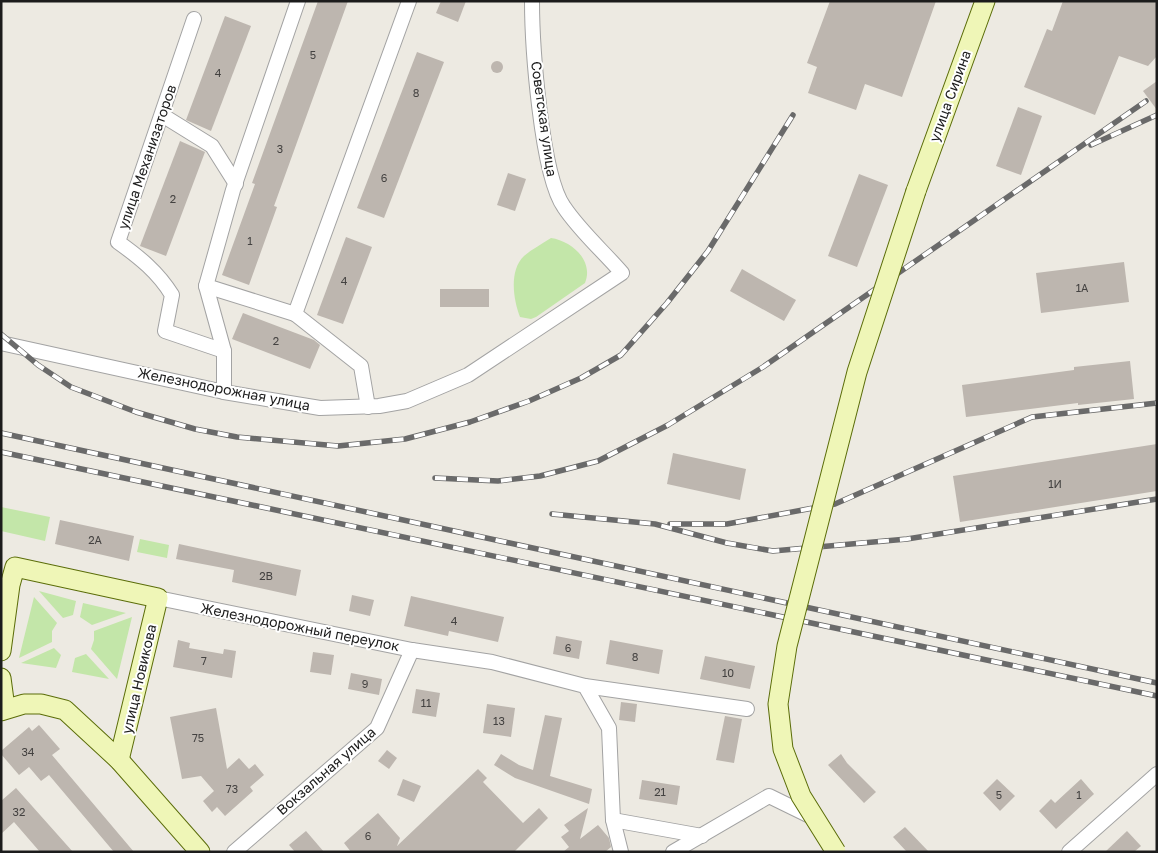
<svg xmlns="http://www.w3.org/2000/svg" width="1158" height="853" viewBox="0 0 1158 853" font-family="'Golos Text',sans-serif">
  <rect width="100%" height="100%" fill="#edeae2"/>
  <g fill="#c3e6a9">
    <path d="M551 238C572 241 594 261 585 283L536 317 531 319 520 317C513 299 509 270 524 256 532 249 542 244 551 238Z"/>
    <polygon points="1,507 50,517 45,541 1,531"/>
    <polygon points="140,539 169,545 167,558 137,552"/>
    <polygon points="39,591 76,601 73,615 63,618"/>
    <polygon points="34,597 57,623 52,631 52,642 19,658"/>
    <polygon points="83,603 126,613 92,625 80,617"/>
    <polygon points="132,617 117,679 91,649 94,640 94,631"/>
    <polygon points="54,648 61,655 56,668 21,663"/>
    <polygon points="86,654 109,679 72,672 75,658"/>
  </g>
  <g fill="#bdb6af">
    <polygon points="318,1 348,1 274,206 277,207 249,285 222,275 255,184 252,183"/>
    <polygon points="441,1 466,1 458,22 436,13"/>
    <polygon points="830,1 936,1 902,97 865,84 856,110 808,93 817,67 807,63"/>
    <polygon points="1063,1 1157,1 1157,56 1148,66 1119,56 1095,115 1024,87 1047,29 1052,31"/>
    <polygon points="225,16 251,26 211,131 186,120"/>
    <polygon points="417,52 444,62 384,218 357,208"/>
    <circle cx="497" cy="67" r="6"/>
    <polygon points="1157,81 1157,110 1143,91"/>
    <polygon points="1018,107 1042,116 1021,175 996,166"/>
    <polygon points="180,141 205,152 166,256 140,246"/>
    <polygon points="508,173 526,179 515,211 497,205"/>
    <polygon points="859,174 888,185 857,267 828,256"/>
    <polygon points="346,237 372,247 343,324 317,315"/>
    <polygon points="1124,262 1129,302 1041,313 1036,273"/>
    <polygon points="742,269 796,300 784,321 730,291"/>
    <rect x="440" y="289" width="49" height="18"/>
    <polygon points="243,313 314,340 320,345 310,369 232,339"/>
    <polygon points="1130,361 1134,399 1078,405 1078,403 966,417 962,385 1074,370 1074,367"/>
    <polygon points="1157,444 1157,491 960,522 953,476"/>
    <polygon points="673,453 746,469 740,500 667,484"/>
    <polygon points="60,520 134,536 129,561 55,544"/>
    <polygon points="179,544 301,570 296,596 232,582 234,570 176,559"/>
    <polygon points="352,595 374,600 370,616 349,611"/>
    <polygon points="411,596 504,617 498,642 449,631 448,636 404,626"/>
    <polygon points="556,636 582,641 579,659 553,654"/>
    <polygon points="178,640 190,643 189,648 223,654 224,649 236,651 232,678 173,667"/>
    <polygon points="610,640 663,650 659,674 606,664"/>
    <polygon points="313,652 334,655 331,675 310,672"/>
    <polygon points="705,656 755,666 750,689 700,679"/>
    <polygon points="351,673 382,679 379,695 348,689"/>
    <polygon points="416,689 440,693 436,717 412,713"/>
    <polygon points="621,702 637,704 635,722 619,720"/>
    <polygon points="487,704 515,708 511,737 483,733"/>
    <polygon points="216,708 227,769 239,758 249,769 255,764 264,775 250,787 253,791 225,816 217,807 212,812 203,801 214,791 201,776 182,779 170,717"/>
    <polygon points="545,715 562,718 550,776 592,789 589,804 515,778 494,765 501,754 519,765 533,770"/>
    <polygon points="725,716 742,719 734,763 716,760"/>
    <polygon points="39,725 60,749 52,755 134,852 114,852 49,775 41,781 29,767 19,775 1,754 1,751 29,727 32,731"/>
    <polygon points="387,750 397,758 389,769 378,761"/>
    <polygon points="841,754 847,763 876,792 864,803 828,765"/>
    <polygon points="478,769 487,778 483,782 523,823 539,808 548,818 514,852 351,852 344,843 378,813 400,838 397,846"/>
    <polygon points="403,779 421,786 414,802 397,795"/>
    <polygon points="997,779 1015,796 1000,811 983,793"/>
    <polygon points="1081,779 1094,794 1056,829 1039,811 1051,799 1055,803"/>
    <polygon points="642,780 680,786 677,805 639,799"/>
    <polygon points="16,788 73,852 40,852 14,822 1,834 1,801"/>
    <polygon points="588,808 580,839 598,825 609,838 611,847 605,852 563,852 569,847 561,837 569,831 564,825"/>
    <polygon points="905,827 929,852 907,852 893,837"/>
    <polygon points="306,831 324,852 295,852 289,845"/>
    <polygon points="1127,831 1141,846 1134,852 1105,852"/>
  </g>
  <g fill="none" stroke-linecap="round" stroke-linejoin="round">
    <g stroke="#a3a3a3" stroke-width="16">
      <g id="street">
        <path d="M194 19 118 242C139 257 158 272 172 295L165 331 224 351"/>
        <polyline points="162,115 212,146 236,184"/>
        <polyline points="206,286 295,314"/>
        <path d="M1 343 224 392 320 408 379 406 407 401 468 375 622 273C603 251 580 231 564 207 541 175 532 44 532 1"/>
        <polyline points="224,392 224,351 206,286 233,190 298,1"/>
        <polyline points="368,407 361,366 295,314 409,1"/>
        <polyline points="158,598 412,650 492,662 585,686 609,728 613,820 621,852"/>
        <polyline points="585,686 747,709"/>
        <polyline points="613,820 702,836"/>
        <polyline points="234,852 377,728 412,650"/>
        <polyline points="673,852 769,796 814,818"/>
        <polyline points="1069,852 1157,774"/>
      </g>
    </g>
    <g stroke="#5b6d09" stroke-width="21">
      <g id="secondary">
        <polyline points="916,191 985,1"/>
        <polyline points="1,651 10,585 15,567 158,598 119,760"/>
        <polyline points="1,678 5,708"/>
        <polyline points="1,711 24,704 41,704 65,710 119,760 200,852"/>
      </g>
    </g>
    <use href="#street" stroke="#fff" stroke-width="14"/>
    <use href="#secondary" stroke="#eff6b7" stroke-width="19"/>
    <g stroke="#6a6a6a" stroke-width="5.5">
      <g id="rail">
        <polyline points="1091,145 1157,115"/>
        <polyline points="1,334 38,365 71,387 136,412 195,429 237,437 338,446 405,439 470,422 529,401 581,378 621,355 667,303 708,251 793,115"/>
        <polyline points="1,433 1157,683"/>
        <polyline points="1,452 1157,696"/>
        <polyline points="435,478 498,481 540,476 598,461 668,425 763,367 1146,101"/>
        <polyline points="552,514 655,524 727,543 773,551 907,539 1157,499"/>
        <polyline points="670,524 727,524 835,504 1032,417 1157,403"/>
      </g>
    </g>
    <use href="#rail" stroke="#fff" stroke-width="4" stroke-dasharray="11" stroke-linecap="butt"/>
    <g stroke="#5b6d09" stroke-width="21" stroke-linecap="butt">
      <polyline id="secondary-bridge" points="836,852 801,796 783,749 778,704 787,646 857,372 916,191"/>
    </g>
    <use href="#secondary-bridge" stroke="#eff6b7" stroke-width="19"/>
  </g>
  <g text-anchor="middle" stroke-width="4" stroke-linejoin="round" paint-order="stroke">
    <g font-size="11" fill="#444241">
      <text x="313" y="59">5</text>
      <text x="218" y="77">4</text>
      <text x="416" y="97">8</text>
      <text x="280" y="153">3</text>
      <text x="384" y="182">6</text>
      <text x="173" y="203">2</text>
      <text x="250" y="245">1</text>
      <text x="344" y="285">4</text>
      <text x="1082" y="292">1А</text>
      <text x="276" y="345">2</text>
      <text x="1055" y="488">1И</text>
      <text x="95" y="544">2А</text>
      <text x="266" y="580">2В</text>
      <text x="454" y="625">4</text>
      <text x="568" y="652">6</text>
      <text x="635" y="661">8</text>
      <text x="204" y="665">7</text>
      <text x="728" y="677">10</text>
      <text x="365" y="688">9</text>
      <text x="426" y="707">11</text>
      <text x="499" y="725">13</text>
      <text x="198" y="742">75</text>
      <text x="28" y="756">34</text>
      <text x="232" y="793">73</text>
      <text x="660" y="796">21</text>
      <text x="999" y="799">5</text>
      <text x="1079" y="799">1</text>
      <text x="19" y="816">32</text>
      <text x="368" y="840">6</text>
    </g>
    <g font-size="14" fill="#1c1c1c" stroke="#fff">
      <text transform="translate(950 96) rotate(-70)" y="5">улица Сирина</text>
      <text transform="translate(544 119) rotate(82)" y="5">Советская улица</text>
      <text transform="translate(147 157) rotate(-71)" y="5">улица Механизаторов</text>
      <text transform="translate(224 389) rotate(11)" y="5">Железнодорожная улица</text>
      <text transform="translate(300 627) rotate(11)" y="5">Железнодорожный переулок</text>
      <text transform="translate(139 679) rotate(-77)" y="5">улица Новикова</text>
      <text transform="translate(326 771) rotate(-41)" y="5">Вокзальная улица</text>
    </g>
  </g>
  <rect width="1158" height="853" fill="none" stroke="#1c1c1c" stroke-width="5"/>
</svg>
